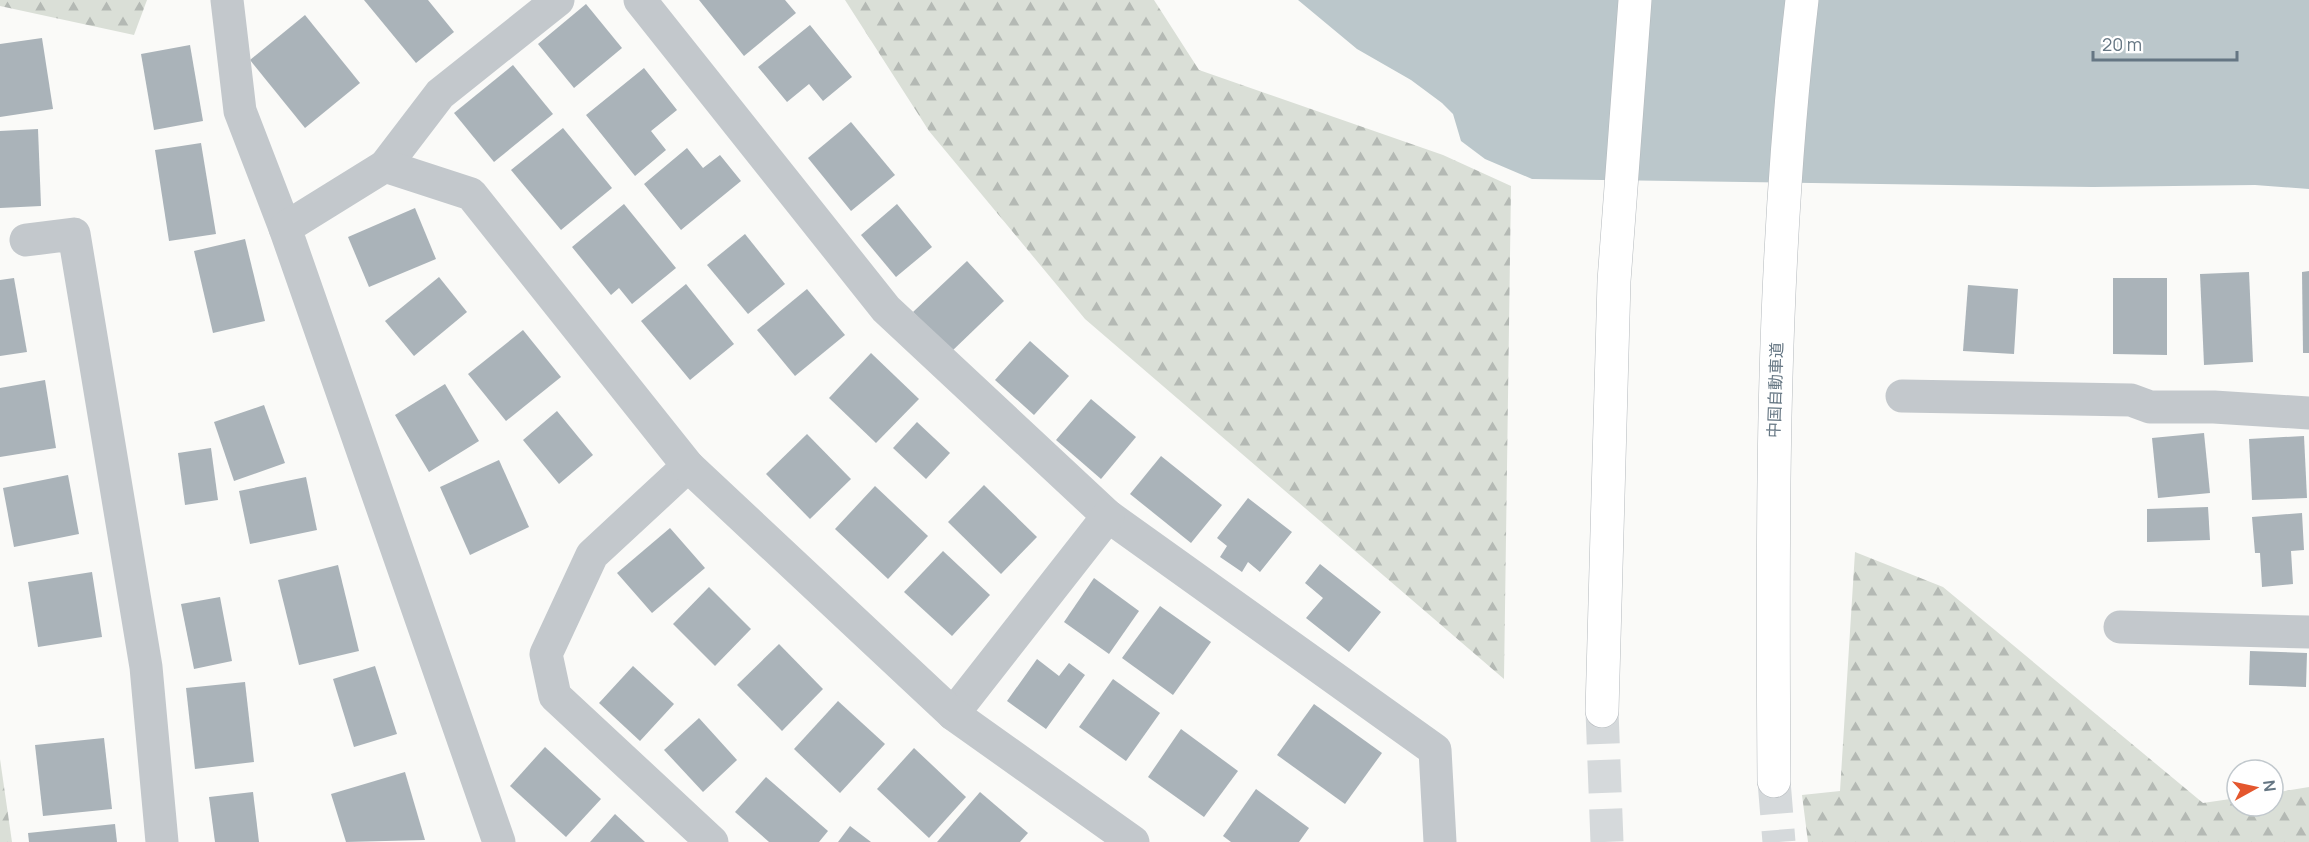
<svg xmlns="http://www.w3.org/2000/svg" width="2309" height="842" viewBox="0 0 2309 842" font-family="Manrope,'Noto Sans JP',sans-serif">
  <defs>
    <pattern id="forest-firs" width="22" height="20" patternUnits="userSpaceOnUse" patternTransform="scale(1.5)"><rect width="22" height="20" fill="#dadfd7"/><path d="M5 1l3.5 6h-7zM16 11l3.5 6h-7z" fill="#b4b9b4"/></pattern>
  </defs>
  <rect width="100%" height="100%" fill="#fafaf8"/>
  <g fill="url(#forest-firs)">
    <polygon points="0,0 147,0 134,35 0,6"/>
    <polygon points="845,0 1154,0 1199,70 1443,155 1511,186 1504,679 1085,319 929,131"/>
    <polygon points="1855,552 1943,587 2203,803 2237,798 2237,806 2273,806 2273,793 2309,787 2309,842 1808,842 1802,795 1840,791"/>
    <polygon points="0,759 12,842 0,842"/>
  </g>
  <polygon fill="#bbc7cb" points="1298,0 2309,0 2309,189 2255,185 2093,187 1532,179 1485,159 1461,141 1453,114 1442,103 1411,80 1357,49"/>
  <g fill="#aab3b9">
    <polygon points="364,0 428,0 454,32 416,63"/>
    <polygon points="699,0 785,0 796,13 744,56"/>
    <polygon points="586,4 622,48 574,88 538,44"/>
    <polygon points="305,15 360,83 305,128 250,60"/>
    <polygon points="810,25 852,77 823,101 809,84 787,102 758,67"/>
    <polygon points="42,38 53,109 0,117 0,44"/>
    <polygon points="190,45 203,121 154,130 141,54"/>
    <polygon points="513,65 553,114 494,162 454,113"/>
    <polygon points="644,68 677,110 651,131 666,150 635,176 586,115"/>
    <polygon points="851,122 895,175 851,211 808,158"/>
    <polygon points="563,128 612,188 561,230 511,170"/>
    <polygon points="38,129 41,206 0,208 0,131"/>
    <polygon points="201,143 216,234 169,241 155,150"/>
    <polygon points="687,148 703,168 720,155 741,181 681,230 644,184"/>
    <polygon points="624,204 676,268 632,304 619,288 611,295 572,247"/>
    <polygon points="897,204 932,247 896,277 861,235"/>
    <polygon points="415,208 436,259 369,287 348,237"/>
    <polygon points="745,234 785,284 748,314 707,265"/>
    <polygon points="245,239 265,321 213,333 194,251"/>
    <polygon points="967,261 1004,301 951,352 913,312"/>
    <polygon points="2309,271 2309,353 2303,353 2302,272"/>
    <polygon points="2249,272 2253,362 2204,365 2200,274"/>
    <polygon points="439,277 467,312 414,356 385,321"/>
    <polygon points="14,278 27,352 0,356 0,280"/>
    <polygon points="2113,278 2167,278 2167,355 2113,354"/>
    <polygon points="686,284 734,344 690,380 641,321"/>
    <polygon points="1968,285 2018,289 2014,354 1963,351"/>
    <polygon points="807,289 845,335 795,376 757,330"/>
    <polygon points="523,330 561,377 506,421 468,374"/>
    <polygon points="1030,341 1069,376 1034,415 995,380"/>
    <polygon points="871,353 919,399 876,443 829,398"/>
    <polygon points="45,380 56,448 0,457 0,388"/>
    <polygon points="445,384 479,441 429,472 395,415"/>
    <polygon points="1091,399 1136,437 1101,479 1056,440"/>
    <polygon points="264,405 285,463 234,481 214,422"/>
    <polygon points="557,411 593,455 559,484 523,440"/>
    <polygon points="917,422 950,453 926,479 893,448"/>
    <polygon points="2204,433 2210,493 2158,498 2152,438"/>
    <polygon points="807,434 851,479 810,519 766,474"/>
    <polygon points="2304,436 2307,498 2252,500 2249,439"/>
    <polygon points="211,448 218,500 185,505 178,453"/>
    <polygon points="1161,456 1222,505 1191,543 1130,494"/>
    <polygon points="499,460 529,527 470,555 440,487"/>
    <polygon points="68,475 79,534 14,547 3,488"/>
    <polygon points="306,477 317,530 250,544 239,491"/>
    <polygon points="984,485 1037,537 1001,574 948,522"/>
    <polygon points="875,486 928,536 888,579 835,529"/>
    <polygon points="1248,498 1292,532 1260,572 1248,562 1242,572 1220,557 1227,546 1217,538"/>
    <polygon points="2208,507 2210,540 2147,542 2147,509"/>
    <polygon points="2302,513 2304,550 2291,551 2293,584 2262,587 2260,553 2255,553 2252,517"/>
    <polygon points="670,528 705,568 652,613 617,573"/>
    <polygon points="943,551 990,595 952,636 904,592"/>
    <polygon points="1320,564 1381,612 1349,652 1306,618 1323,598 1305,583"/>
    <polygon points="338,565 359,651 299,665 278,580"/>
    <polygon points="92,572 102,637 38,647 28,582"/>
    <polygon points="1094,578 1139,611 1109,654 1064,622"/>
    <polygon points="709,587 751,629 715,666 673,624"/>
    <polygon points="220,597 232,661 194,669 181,604"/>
    <polygon points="1160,606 1211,642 1173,695 1122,658"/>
    <polygon points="779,644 823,689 782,731 737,685"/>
    <polygon points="2250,651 2307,653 2306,687 2249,685"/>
    <polygon points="1037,659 1059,676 1069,663 1085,675 1046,729 1007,701"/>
    <polygon points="375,666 397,734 354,747 333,679"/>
    <polygon points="633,666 674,704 640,741 599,703"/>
    <polygon points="1113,679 1160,713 1126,761 1079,727"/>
    <polygon points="245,682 254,762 195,769 186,688"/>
    <polygon points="838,701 885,744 840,793 794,749"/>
    <polygon points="1314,704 1382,753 1345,804 1277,755"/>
    <polygon points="699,718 737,760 703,792 664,750"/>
    <polygon points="1181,729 1238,771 1204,817 1148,777"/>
    <polygon points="104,738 112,809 43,816 35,745"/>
    <polygon points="545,747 601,799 566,837 510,786"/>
    <polygon points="914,748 966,797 929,838 877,789"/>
    <polygon points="405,772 425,840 346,842 331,794"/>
    <polygon points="766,777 828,831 819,842 769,842 735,812"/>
    <polygon points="1256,789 1309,828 1299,842 1231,842 1223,836"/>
    <polygon points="253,792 259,842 215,842 209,797"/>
    <polygon points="980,792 1028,833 1020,842 937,842"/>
    <polygon points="615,814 645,842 590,842"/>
    <polygon points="115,824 117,842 29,842 28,833"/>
    <polygon points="850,826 871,842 838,842"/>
  </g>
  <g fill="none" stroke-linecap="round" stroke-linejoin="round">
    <g stroke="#d5d9db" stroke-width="33" stroke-dasharray="33 16" stroke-linecap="butt">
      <polyline points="1602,711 1607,842"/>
      <polyline points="1774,781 1779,842"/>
    </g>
    <g stroke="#b4b9bd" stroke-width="34">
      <g id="motorway">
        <polyline points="1602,711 1614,281 1635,0"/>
        <path d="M1774 781C1772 521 1771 259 1802 0"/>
      </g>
    </g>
    <g stroke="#c3c8cc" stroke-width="33">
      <polyline points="227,0 240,111 285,228"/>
      <polyline points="640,0 886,309 1108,516 1435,750 1440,842"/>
      <polyline points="385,166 440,94 558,0"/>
      <polyline points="26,240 74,234 146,667 162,842"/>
      <polyline points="1902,396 2131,400 2150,407 2214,407 2309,413"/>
      <polyline points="688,466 592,555 546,654 555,696 712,842"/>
      <polyline points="2120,627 2309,632"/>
      <polyline points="953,714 1108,516"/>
    </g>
    <polyline stroke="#c3c8cc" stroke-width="33" points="499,842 285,228 385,166 471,194 688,466 953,714 1133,842"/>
    <use href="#motorway" stroke="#fff" stroke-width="33"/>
  </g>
  <g text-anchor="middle" stroke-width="6" stroke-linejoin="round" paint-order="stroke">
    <g font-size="16" fill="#657683" stroke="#fff">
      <text transform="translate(1775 390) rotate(-88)" y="6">中国自動車道</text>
    </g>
  </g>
  <g transform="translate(2255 788) rotate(82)"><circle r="28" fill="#ffffff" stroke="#c1c8cd" stroke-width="1.5"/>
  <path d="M0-4.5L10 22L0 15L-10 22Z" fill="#e4572e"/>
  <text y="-9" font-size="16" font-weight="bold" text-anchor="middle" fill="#657683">N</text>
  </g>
  <path d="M2093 51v9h144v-9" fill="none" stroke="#657683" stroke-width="3"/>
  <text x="2102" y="51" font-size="18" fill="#657683" stroke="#ffffff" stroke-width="4.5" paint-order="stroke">20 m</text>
</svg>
